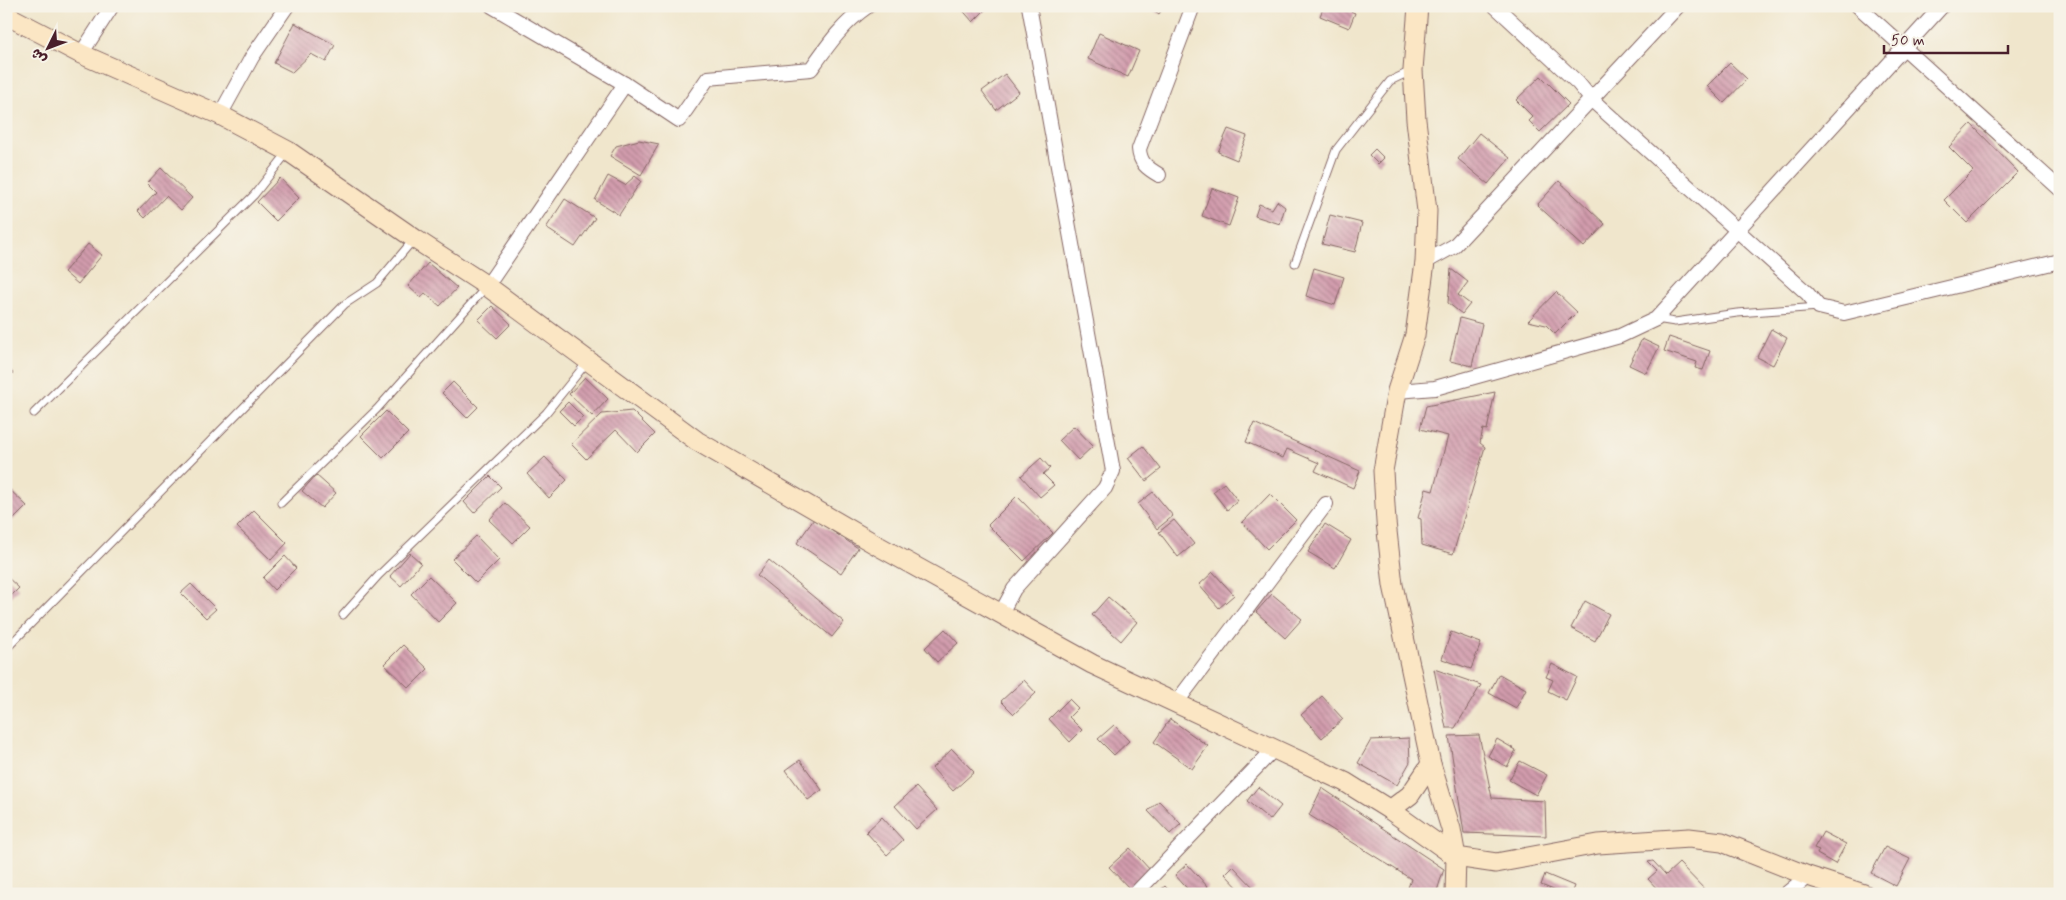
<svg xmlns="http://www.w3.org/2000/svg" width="2066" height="900" viewBox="0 0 2066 900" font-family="Mynerve,'Playpen Sans Arabic',sans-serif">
  <defs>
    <pattern id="building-back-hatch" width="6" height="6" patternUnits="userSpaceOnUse" patternTransform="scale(1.25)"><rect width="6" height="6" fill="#d29cad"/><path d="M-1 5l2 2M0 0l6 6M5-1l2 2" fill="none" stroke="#ac7f8d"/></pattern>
  </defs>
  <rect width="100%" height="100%" fill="#f7f3e8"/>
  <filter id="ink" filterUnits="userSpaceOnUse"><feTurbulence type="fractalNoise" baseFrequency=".02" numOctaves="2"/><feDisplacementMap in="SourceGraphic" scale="10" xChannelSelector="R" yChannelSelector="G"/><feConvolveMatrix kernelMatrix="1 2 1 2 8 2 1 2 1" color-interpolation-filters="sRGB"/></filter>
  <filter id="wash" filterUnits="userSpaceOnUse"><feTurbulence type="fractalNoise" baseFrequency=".0096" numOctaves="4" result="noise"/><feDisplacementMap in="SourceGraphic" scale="20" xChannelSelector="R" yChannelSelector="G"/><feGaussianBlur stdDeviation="1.12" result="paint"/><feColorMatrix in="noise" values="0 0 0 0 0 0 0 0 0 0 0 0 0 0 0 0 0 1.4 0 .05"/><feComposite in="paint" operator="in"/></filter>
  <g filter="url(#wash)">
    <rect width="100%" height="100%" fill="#f0e6cc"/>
    <g id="blocks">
      <g fill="url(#building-back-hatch)">
        <polygon points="959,6 986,6 987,8 973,22"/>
        <polygon points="1152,6 1164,6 1159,14 1151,8"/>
        <polygon points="1324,6 1339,6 1355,13 1349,28 1320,16"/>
        <polygon points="295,23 335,45 326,62 311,54 292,72 274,63"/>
        <polygon points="1099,33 1139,51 1128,77 1088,59"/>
        <polygon points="1730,63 1747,79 1724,103 1707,86"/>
        <polygon points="1005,74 1019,92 996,110 982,91"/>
        <polygon points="1541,76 1569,104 1540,132 1529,121 1533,117 1516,100"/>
        <polygon points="1971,124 2018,172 1967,223 1944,200 1973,171 1949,147"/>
        <polygon points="1228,129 1247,136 1237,160 1218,152"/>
        <polygon points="1479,133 1510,158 1488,184 1458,159"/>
        <polygon points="639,140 659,144 641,175 610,156 616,146"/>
        <polygon points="1375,149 1384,158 1378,164 1369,155"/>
        <polygon points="161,168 192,198 181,210 166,196 145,218 138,211 156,192 147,183"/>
        <polygon points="608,176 625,185 635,176 641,181 619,215 595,200"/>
        <polygon points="280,178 299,198 276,221 257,202"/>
        <polygon points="1559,181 1605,224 1584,247 1537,205"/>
        <polygon points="1212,188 1239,198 1229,226 1202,216"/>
        <polygon points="565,199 595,218 575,247 546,228"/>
        <polygon points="1277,201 1285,207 1280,224 1255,216 1259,204 1272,209"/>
        <polygon points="1330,215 1362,223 1355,252 1322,244"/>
        <polygon points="88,244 102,255 78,284 64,272"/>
        <polygon points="428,263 457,288 440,306 425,293 421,298 408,286"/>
        <polygon points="1314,268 1344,277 1335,305 1306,296"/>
        <polygon points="1451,269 1468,282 1458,295 1470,304 1462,314 1448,303"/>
        <polygon points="1556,292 1577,312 1555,334 1546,325 1528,321"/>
        <polygon points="492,306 511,324 497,338 478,320"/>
        <polygon points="1460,318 1482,324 1472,366 1450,361"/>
        <polygon points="1771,329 1787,338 1773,365 1757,357"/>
        <polygon points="1669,337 1710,351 1703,370 1695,368 1697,362 1664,351"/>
        <polygon points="1642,339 1659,347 1646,373 1629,365"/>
        <polygon points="6,366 13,373 6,380"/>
        <polygon points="585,377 608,399 592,416 569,394"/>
        <polygon points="453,382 478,407 467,418 442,393"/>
        <polygon points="1495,392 1487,430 1483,429 1480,443 1485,447 1453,554 1422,545 1421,519 1418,518 1426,489 1433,491 1448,436 1420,429 1426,406"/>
        <polygon points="568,402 583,417 574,426 559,411"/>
        <polygon points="386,411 408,433 383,458 361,436"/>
        <polygon points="632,411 655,434 637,452 616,430 586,459 571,444 602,414"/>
        <polygon points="1254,423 1360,471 1353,488 1315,471 1319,463 1287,449 1283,458 1246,442"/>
        <polygon points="1074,426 1093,446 1078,460 1059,440"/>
        <polygon points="1143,446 1161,469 1146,481 1128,458"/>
        <polygon points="545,457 567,480 549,498 527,474"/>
        <polygon points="1041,458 1050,468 1043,474 1054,485 1040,497 1021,476"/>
        <polygon points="316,475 336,493 322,508 302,491"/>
        <polygon points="490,476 501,487 474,513 464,502"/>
        <polygon points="1224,483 1238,501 1227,510 1213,492"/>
        <polygon points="7,487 27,506 9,524 6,520"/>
        <polygon points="1153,492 1173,516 1157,529 1138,504"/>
        <polygon points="1270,494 1296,520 1267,549 1242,523"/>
        <polygon points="1017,496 1053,533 1024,561 988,525"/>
        <polygon points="505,503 530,526 513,543 489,520"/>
        <polygon points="254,510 287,543 271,560 237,527"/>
        <polygon points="814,519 858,548 841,573 797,543"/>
        <polygon points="1174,520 1194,544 1178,557 1159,532"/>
        <polygon points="1325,524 1351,540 1335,568 1308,552"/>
        <polygon points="476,536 499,560 476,583 452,559"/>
        <polygon points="410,553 421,563 401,586 390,576"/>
        <polygon points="285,556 296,568 274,590 263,578"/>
        <polygon points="769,560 844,622 832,637 757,575"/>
        <polygon points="1213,572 1234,595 1219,608 1199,585"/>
        <polygon points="6,576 19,588 6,601"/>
        <polygon points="429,576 457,603 438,622 411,594"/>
        <polygon points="191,584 216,609 206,618 181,593"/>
        <polygon points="1272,594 1302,619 1285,638 1256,612"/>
        <polygon points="1108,597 1137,622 1121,641 1092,615"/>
        <polygon points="1585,601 1609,614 1595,641 1571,628"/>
        <polygon points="945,629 958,643 937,662 925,648"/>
        <polygon points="1451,632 1481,643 1471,669 1442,659"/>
        <polygon points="403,645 428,669 409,688 384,664"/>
        <polygon points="1552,664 1577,677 1566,700 1548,691 1553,680 1546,677"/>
        <polygon points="1434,669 1481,685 1455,728 1446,728"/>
        <polygon points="1499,674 1526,689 1516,708 1489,693"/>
        <polygon points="1024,680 1036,693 1014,714 1001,701"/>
        <polygon points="1322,696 1343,719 1322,738 1301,715"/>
        <polygon points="1069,699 1078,708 1069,717 1082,730 1070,742 1049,719"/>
        <polygon points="1170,719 1208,746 1192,769 1154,742"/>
        <polygon points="1114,725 1129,741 1114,755 1098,739"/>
        <polygon points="1479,735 1492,798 1545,801 1546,836 1464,833 1449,736"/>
        <polygon points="1409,738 1410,762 1397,785 1358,763 1371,740"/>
        <polygon points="1497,739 1516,750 1507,767 1488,756"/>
        <polygon points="952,749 974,772 953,791 932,768"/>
        <polygon points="800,760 822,790 808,800 786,770"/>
        <polygon points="1520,761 1547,775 1536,795 1509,780"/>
        <polygon points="916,787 937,810 916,829 895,806"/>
        <polygon points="1258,787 1281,806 1270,820 1247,801"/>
        <polygon points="1322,788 1444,869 1436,894 1406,894 1411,879 1309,815"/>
        <polygon points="1159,801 1181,824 1170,834 1148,811"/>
        <polygon points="882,817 903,840 887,855 866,832"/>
        <polygon points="1823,832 1846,844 1835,864 1817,854 1819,850 1814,848"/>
        <polygon points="1885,847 1910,859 1896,886 1871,873"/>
        <polygon points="1130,848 1151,871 1131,890 1109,867"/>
        <polygon points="1653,861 1666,875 1679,863 1709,894 1667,894 1663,890 1660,892 1648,879 1657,871 1648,862"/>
        <polygon points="1187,864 1208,887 1201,894 1192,894 1175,875"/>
        <polygon points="1233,866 1255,889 1249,894 1244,894 1225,874"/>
        <polygon points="1545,874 1574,886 1571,894 1564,894 1541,885"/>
        <polygon points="1165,886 1172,894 1156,894"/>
      </g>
    </g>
  </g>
  <g filter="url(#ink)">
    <use href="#blocks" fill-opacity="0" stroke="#846563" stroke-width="1"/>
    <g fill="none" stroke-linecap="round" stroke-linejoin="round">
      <g stroke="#846563" stroke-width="9">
        <g id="lane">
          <polyline points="1295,263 1336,150 1390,81 1411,71"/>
          <polyline points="1656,319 1675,322 1737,313 1819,307"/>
          <polyline points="34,413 254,195 287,153"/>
          <polyline points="281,503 377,409 487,286"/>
          <polyline points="343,615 379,575 546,413 588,361"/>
          <polyline points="6,649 345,304 377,283 414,239"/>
        </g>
      </g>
      <g stroke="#846563" stroke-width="16">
        <g id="street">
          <polyline points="1495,6 1578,83 1592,100 1807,293 1819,307 1844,313 2060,261"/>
          <polyline points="1858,6 2060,189"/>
          <polyline points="81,54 112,6"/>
          <path d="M625 84 679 120 708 78 811 69C828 45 843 23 868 6"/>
          <polyline points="220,115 252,57 287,6"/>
          <path d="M1159 175C1147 168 1140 163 1139 149L1193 6"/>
          <polyline points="1425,262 1454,246 1678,6"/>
          <polyline points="487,286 625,84 492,6"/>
          <polyline points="1397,391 1435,388 1620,336 1656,319 1942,6"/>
          <polyline points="1000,615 1014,589 1105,488 1113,471 1029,6"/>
          <polyline points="1176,703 1326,504"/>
          <polyline points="1135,894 1275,748"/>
          <polyline points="1786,894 1808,876"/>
        </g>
      </g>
      <g stroke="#846563" stroke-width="21">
        <g id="secondary">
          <polyline points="1418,6 1413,70 1416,120 1427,211 1425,262 1415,335 1397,391 1383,471 1386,522 1393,585 1431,764 1451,829 1456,857 1455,894"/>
          <polyline points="6,15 81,54 220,115 288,151 415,239 487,286 697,441 880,547 1092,664 1345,782 1390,810 1456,857 1496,863 1598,844 1689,838 1722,842 1808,876 1864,894"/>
          <polyline points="1390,810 1410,795 1431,764"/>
        </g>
      </g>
      <use href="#lane" stroke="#fff" stroke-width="7"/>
      <use href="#street" stroke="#fff" stroke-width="14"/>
      <use href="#secondary" stroke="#fbe6c4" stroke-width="19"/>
    </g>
  </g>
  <rect width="2066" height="900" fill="none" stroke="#f7f3e8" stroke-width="25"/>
  <g transform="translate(48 48) rotate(228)" stroke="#f7f3e8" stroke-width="4" paint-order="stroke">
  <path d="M0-4L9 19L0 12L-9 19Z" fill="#4a1f2b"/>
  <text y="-8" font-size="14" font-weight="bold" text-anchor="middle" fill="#4a1f2b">ش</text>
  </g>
  <path d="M1884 45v8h124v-8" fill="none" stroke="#4a1f2b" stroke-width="2.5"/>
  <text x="1891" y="45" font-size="15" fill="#4a1f2b" stroke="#f7f3e8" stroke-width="4" paint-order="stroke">50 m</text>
</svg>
